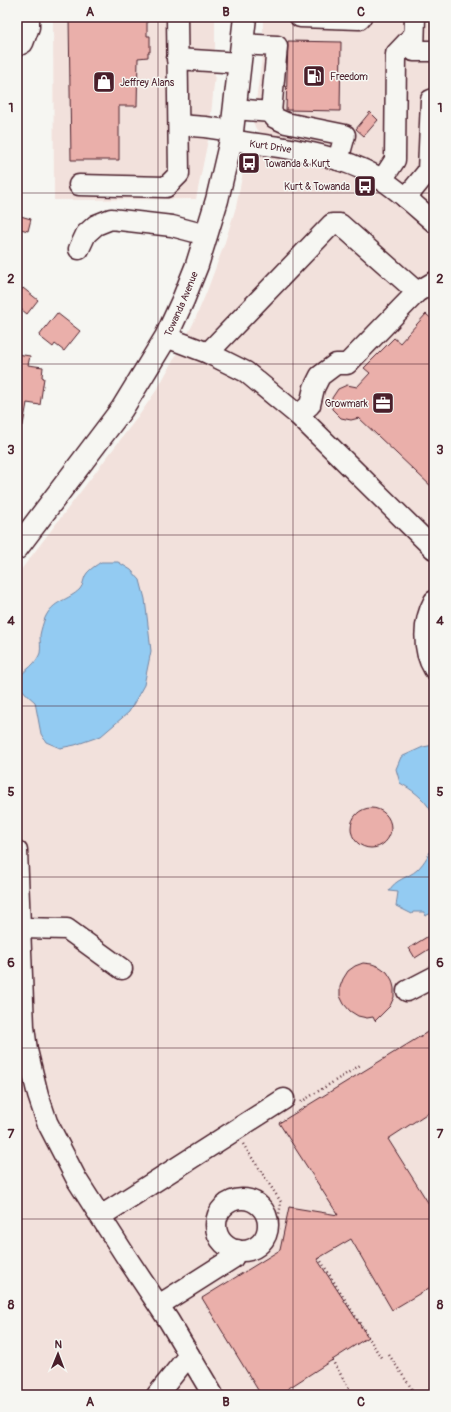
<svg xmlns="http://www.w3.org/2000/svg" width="451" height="1412" viewBox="0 0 451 1412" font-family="Pangolin,sans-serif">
  <rect width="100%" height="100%" fill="#f6f6f2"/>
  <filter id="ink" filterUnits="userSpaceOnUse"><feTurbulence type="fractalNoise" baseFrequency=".025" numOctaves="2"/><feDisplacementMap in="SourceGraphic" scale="8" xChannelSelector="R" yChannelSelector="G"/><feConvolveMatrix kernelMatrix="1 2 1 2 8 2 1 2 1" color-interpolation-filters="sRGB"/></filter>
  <g filter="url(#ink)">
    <g fill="#f2e1dc">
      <polygon points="53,17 215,17 215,74 212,105 208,140 196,199 54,200"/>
      <polygon points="263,17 434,17 434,210 380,168 364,158 330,145 267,134 262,133 256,129 253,122 263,51"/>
      <polygon points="262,154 325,165 348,174 370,185 387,197 434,236 434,1395 17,1395 17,575 140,414 158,388 193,324 207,291 224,245 236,207 245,162 249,157 254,155"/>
    </g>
    <g fill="#93cbf2" stroke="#7686a2">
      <path d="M101 562H118L131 570 140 580 145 599 151 651 144 685 129 712 101 736 75 745 60 748 46 742 41 734 35 702C0 672 31 677 40 653 41 648 40 641 40 635 41 630 43 623 45 618 53 600 68 601 80 589 84 585 83 577 87 573 91 568 97 565 101 562Z"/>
      <path d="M434 745V823C433 819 432 814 431 811 424 798 411 789 400 783L396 769 401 757 423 747Z"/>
      <path d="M434 843V912L425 916 424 912H413L412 914 396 906 398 892 389 891C395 879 408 878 417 870 425 862 430 853 434 843Z"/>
    </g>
    <g fill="#eaafaa" stroke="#4a1f2b">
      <polygon points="69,17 147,17 147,36 150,36 150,52 148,52 148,57 138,58 137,106 119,106 119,160 71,160"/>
      <polygon points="288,41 341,42 340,111 286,110"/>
      <polygon points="370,112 378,120 364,136 356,129"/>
      <polygon points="17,215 31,219 28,231 17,228"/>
      <polygon points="23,288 38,300 27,314 17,306 17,295"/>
      <polygon points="57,313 80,331 64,351 55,344 53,347 39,336"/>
      <polygon points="426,314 434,321 434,489 359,418 351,420 341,418 332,409 332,398 338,389 347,385 357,387 370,373 364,368 394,338 400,343"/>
      <polygon points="17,354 30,356 28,365 43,367 42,377 44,378 40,405 27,403 23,425 17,425"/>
      <circle cx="371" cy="828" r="20"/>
      <polygon points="430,935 434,941 434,946 415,958 409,948"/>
      <polygon points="363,963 372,964 380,967 387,972 392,980 394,988 394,997 390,1006 375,1021 373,1017 367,1018 358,1016 350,1011 344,1004 340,996 340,987 343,979 348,971 355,966"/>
      <polygon points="434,1028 434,1109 388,1139 429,1204 434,1201 434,1285 392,1310 351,1239 317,1259 368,1337 278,1395 261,1395 202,1298 280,1250 289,1207 338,1215 279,1123"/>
    </g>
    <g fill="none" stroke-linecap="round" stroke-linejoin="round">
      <g stroke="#4a1f2b" stroke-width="23">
        <g id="minor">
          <polyline points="300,17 359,19 361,17"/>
          <polyline points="415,17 414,51 434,51"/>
          <polyline points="17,46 23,43 29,27 29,17"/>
          <polyline points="177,59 240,63"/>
          <polyline points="235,109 271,112 277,46 242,44"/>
          <polyline points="271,112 275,118 286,123 345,135 338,160"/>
          <polyline points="179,125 205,127 232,131"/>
          <path id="s1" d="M231 140C280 148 332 151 376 176 397 188 415 206 434 222"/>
          <polyline points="382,180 395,160 396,54 414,35"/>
          <polyline points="79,185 166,187 179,174 177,17"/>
          <polyline points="406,198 428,171 431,100 434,99"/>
          <polyline points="79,249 86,234 96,225 111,219 172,226 206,235"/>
          <polyline points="434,282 417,292 347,364 336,364 320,376 314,388 310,405 298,415 434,549"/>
          <polyline points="166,337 208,353 246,372 298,415"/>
          <polyline points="208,353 332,224 340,224 417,292"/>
          <path d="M434 601C423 621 422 650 434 669"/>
          <polyline points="17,851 24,1027 27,1050 38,1095 47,1122 77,1180 125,1255 169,1321 213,1395"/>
          <polyline points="20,928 67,929 122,969"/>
          <polyline points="407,991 434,977"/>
          <circle cx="242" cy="1225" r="26"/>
          <polyline points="101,1216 284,1099"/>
          <polyline points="159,1305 233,1258 237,1250"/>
          <polyline points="157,1395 189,1355"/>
        </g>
      </g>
      <g stroke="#4a1f2b" stroke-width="25">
        <g id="major">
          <path id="s2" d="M17 548 122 409 166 337 183 300 197 265 217 200 231 140 245 17"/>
        </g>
      </g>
      <g stroke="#4a1f2b" stroke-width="2.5" stroke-dasharray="1 3" stroke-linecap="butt">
        <polyline points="301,1102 362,1064"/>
        <polyline points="243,1144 281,1202 277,1227"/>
        <polyline points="319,1258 382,1359"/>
        <polyline points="389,1355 416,1395"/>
        <polyline points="332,1360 353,1395"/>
      </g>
      <use href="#minor" stroke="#f6f6f2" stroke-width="20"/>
      <use href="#major" stroke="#f6f6f2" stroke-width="22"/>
    </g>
  </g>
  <path fill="none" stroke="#4a1f2b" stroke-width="1" stroke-opacity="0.55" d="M158 17V1395M293 17V1395M17 193H434M17 364H434M17 535H434M17 706H434M17 877H434M17 1048H434M17 1219H434"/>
  <defs>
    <g id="fuel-square" transform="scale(1.15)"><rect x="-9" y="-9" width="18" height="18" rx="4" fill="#4a1f2b" stroke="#f6f6f2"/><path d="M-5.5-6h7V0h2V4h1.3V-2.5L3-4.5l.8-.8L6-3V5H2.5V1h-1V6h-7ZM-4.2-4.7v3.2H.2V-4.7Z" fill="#fff"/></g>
    <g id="shop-square" transform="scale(1.15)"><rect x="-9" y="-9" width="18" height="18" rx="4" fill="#4a1f2b" stroke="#f6f6f2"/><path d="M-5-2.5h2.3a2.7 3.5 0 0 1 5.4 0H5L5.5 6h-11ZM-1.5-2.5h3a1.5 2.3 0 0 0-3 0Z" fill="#fff"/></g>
    <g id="bus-square" transform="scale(1.15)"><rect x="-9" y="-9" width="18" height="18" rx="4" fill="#4a1f2b" stroke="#f6f6f2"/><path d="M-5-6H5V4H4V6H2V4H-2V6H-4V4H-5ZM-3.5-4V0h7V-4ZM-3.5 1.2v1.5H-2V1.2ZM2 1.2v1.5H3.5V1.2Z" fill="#fff"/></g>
    <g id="office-square" transform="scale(1.15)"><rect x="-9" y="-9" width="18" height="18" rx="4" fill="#4a1f2b" stroke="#f6f6f2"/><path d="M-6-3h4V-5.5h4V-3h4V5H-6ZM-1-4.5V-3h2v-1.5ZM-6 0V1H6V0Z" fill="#fff"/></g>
  </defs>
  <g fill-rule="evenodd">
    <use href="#fuel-square" x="314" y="76"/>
    <use href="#shop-square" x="104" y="82"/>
    <use href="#bus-square" x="249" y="163"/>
    <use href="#bus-square" x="365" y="186"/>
    <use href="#office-square" x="383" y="403"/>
  </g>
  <g text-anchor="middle" stroke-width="3" stroke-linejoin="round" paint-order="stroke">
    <g font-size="10" fill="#4a1f2b" stroke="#f6f6f2" text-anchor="start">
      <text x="330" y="80">Freedom</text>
      <text x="120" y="86">Jeffrey Alans</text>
      <text x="264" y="167">Towanda &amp; Kurt</text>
      <text x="350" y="190" text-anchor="end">Kurt &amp; Towanda</text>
      <text x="368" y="407" text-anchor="end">Growmark</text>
    </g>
    <g font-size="10" fill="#4a1f2b" stroke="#f6f6f2">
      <text dy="4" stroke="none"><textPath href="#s1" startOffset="40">Kurt Drive</textPath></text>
      <text dy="4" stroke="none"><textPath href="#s2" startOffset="295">Towanda Avenue</textPath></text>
    </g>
  </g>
  <rect width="451" height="1412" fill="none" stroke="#f6f6f2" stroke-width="44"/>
  <g transform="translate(58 1354) rotate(1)" stroke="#f6f6f2" stroke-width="3" paint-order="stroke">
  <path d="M0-3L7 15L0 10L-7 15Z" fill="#4a1f2b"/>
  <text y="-6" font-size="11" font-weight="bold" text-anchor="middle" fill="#4a1f2b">N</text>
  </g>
  <rect x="22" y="22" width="407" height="1368" fill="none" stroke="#4a1f2b" stroke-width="1.5"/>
  <g font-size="13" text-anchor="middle" font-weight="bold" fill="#4a1f2b">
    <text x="90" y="16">A</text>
    <text x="226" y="16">B</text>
    <text x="361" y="16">C</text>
    <text x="11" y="112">1</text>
    <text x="440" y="112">1</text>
    <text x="11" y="283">2</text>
    <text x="440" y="283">2</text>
    <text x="11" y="454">3</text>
    <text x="440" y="454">3</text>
    <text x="11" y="625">4</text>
    <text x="440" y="625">4</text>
    <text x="11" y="796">5</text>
    <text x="440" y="796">5</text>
    <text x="11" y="967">6</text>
    <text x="440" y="967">6</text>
    <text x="11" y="1138">7</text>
    <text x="440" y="1138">7</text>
    <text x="11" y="1309">8</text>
    <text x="440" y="1309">8</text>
    <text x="90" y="1406">A</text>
    <text x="226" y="1406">B</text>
    <text x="361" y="1406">C</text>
  </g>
</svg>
